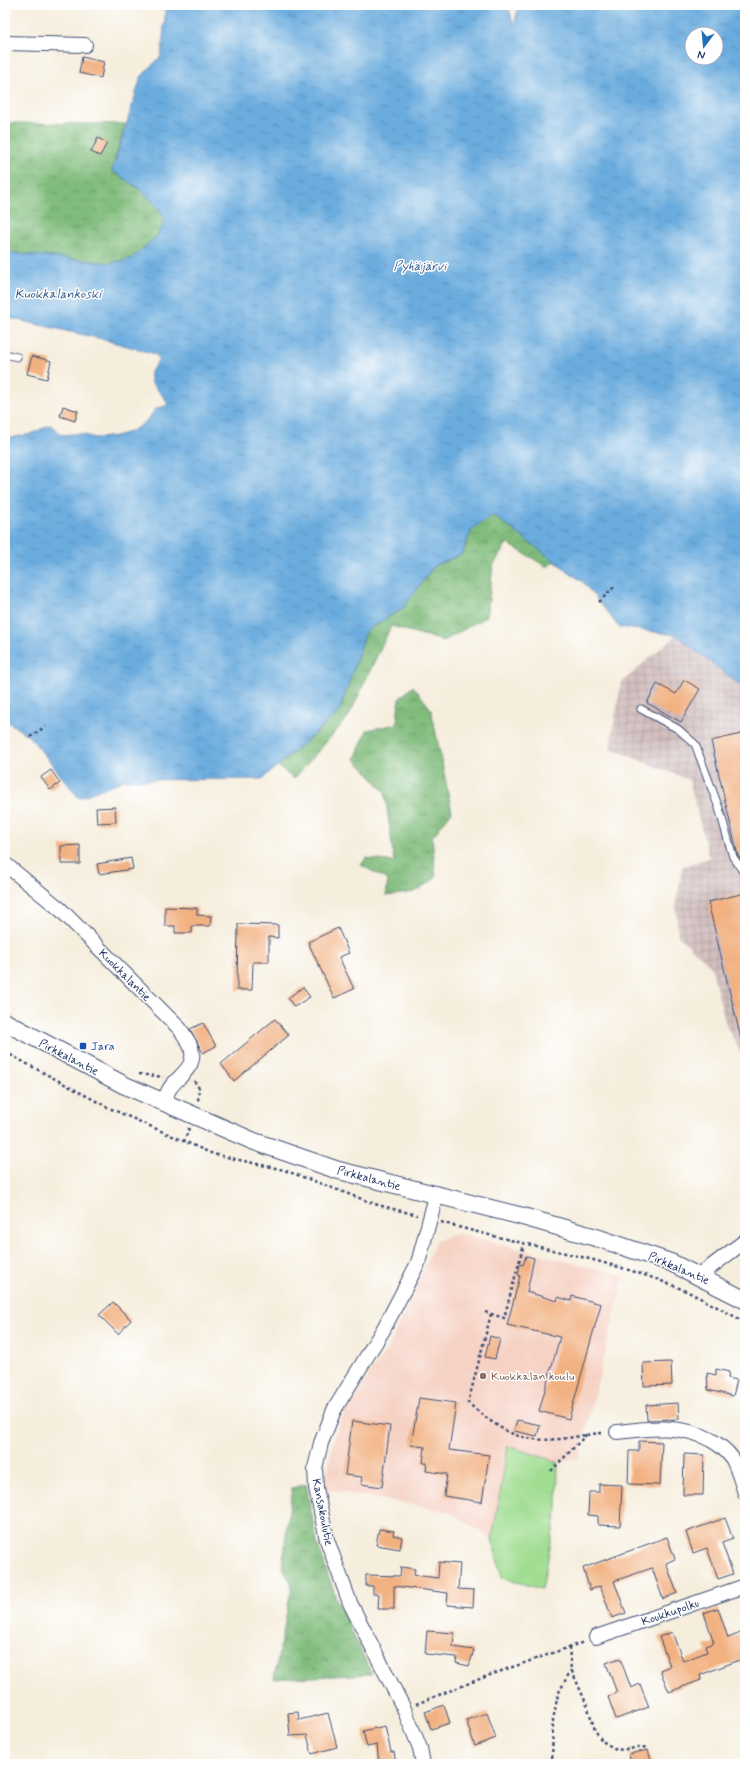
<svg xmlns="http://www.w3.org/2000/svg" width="750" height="1769" viewBox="0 0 750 1769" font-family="Mynerve,sans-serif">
  <defs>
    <pattern id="industrial-grid" width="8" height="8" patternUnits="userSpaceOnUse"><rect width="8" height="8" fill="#d1bfbe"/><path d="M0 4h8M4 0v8" fill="none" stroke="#b3a4a6"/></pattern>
    <pattern id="forest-crowns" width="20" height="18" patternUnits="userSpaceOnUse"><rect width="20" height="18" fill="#80bc7b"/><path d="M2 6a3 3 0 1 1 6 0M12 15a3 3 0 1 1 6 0" fill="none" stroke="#689968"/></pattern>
    <pattern id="water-ripples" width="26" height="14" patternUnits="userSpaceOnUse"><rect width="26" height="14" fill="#6aacde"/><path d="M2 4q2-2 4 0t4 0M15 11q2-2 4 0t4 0" fill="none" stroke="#568cb7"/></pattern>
  </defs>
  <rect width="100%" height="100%" fill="#fff"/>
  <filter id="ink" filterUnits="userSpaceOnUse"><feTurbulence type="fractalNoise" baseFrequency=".025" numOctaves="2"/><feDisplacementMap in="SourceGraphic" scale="8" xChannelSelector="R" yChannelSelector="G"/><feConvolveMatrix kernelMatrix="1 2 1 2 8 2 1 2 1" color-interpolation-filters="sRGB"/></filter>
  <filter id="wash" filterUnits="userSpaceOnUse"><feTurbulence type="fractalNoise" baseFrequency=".012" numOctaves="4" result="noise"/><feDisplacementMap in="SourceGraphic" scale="16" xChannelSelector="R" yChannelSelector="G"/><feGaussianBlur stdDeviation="0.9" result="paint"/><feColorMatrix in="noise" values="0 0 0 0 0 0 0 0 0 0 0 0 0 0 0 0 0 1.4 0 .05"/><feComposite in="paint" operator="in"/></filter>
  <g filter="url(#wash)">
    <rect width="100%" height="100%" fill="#f6eedd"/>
    <polygon fill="#f6d2c4" points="458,1233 624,1276 579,1458 558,1462 508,1446 492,1539 450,1512 325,1489 334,1438 347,1406 389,1346 436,1241"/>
    <polygon fill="url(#industrial-grid)" points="676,635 740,685 745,683 745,1061 726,1025 711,966 678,936 676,903 682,867 709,858 689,780 610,748 621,683"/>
    <polygon fill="#a0dd91" stroke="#5e8678" points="508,1446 558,1462 557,1511 542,1589 502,1578 492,1539"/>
    <g fill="url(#forest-crowns)" stroke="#4e766c">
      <path d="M5 123 125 124 112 171C133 184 154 197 165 220L158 235 131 259 109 263 5 252Z"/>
      <polygon points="493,514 555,561 547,567 507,543 493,566 487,616 444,641 391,626 349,716 294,779 278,766 339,712 366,631 403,608 434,566 462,554 472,529"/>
      <polygon points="413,686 431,709 452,812 432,837 436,878 415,892 386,896 388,880 361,865 366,858 394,862 385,792 355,759 367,730 397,724 399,699"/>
      <polygon points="306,1484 317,1543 337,1601 372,1674 274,1679 292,1585 282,1567 292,1488"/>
    </g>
    <path fill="url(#water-ripples)" stroke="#426e9e" fill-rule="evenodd" d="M165 5H508L513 23 515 21 519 5H745V683L740 685 676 635 619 627 584 583 493 515 472 529 462 554 434 566 403 608 366 631 339 712 262 779 124 780 79 798 30 737 5 720V439L31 434 50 425 55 428 61 435C68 435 75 433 82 434 87 435 92 438 97 438 121 437 143 431 155 409L168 405 166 400 151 382V372L159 359 155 354 102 339 5 317V252L109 263 131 259 158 235 165 220C155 197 133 184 112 171L141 77 161 56 166 8ZM692 34H716V58H692Z"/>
    <g id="blocks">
      <g fill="#f2b181">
        <polygon points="82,57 104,62 101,78 79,73"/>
        <polygon points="98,138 107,143 100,156 91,152"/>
        <polygon points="32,356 51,361 47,379 27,374"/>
        <polygon points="63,406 78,411 75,421 60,416"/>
        <polygon points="684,680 700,689 681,722 647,703 657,684 676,694"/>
        <polygon points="745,733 745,865 738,856 711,741"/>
        <polygon points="51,770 60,783 50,790 41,777"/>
        <polygon points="115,807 116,822 97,823 96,808"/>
        <polygon points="80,845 80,864 61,864 61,846"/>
        <polygon points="131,858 133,869 99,874 97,864"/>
        <polygon points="745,893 745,1038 741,1039 708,902"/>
        <polygon points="165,907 197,908 197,915 211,916 210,926 192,926 192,933 175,933 175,926 165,926"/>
        <polygon points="238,924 278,925 278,938 269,937 269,962 253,962 252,990 237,990"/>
        <polygon points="338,928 349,953 339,957 354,989 334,998 308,942"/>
        <polygon points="303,987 310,997 294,1007 288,998"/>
        <polygon points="275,1019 289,1035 234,1081 221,1064"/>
        <polygon points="203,1023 216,1046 203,1053 190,1029"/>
        <polygon points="526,1256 534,1258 527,1292 557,1301 558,1297 571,1301 572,1296 601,1304 569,1419 539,1411 560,1337 507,1325 520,1276 518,1275 520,1264 523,1265"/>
        <polygon points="113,1302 131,1320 118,1334 99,1315"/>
        <polygon points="490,1336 500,1339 495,1359 485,1357"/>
        <polygon points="671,1362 672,1385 644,1386 643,1363"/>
        <polygon points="716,1369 729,1372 728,1378 737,1380 733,1396 708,1390 707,1373 716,1375"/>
        <polygon points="419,1398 456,1403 449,1450 489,1455 482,1502 444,1496 447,1474 426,1471 427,1463 423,1463 425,1447 411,1445"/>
        <polygon points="678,1403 679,1419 647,1420 646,1405"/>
        <polygon points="517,1420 540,1425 537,1436 514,1431"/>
        <polygon points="352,1421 390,1426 382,1487 361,1484 362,1477 345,1475"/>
        <polygon points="639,1441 662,1442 660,1485 628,1484 629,1451 639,1451"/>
        <polygon points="684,1454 704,1455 703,1495 683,1495"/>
        <polygon points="599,1484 622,1485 620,1526 598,1525 598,1516 588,1515 589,1492 599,1492"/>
        <polygon points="725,1518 733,1539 722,1543 733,1574 718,1579 707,1548 693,1553 686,1532"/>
        <polygon points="379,1529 394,1531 393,1535 402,1537 400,1549 376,1545"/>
        <polygon points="667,1537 675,1559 666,1563 677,1593 663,1599 652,1568 614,1581 626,1613 612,1618 600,1586 590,1590 583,1568"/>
        <polygon points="439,1562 460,1564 458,1589 474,1590 473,1607 447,1605 448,1593 394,1586 394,1609 378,1609 379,1594 373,1594 373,1586 366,1586 366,1575 400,1576 401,1567 415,1569 414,1575 438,1578"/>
        <polygon points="718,1608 728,1638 745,1631 745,1658 700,1675 701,1680 669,1692 660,1670 670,1666 659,1637 672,1632 683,1661 707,1652 705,1646 714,1643 704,1613"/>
        <polygon points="427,1631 454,1633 453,1647 474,1650 469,1666 456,1663 457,1657 425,1654"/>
        <polygon points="620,1658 631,1688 640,1684 649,1707 616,1719 608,1697 617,1693 606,1663"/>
        <polygon points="444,1705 450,1723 431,1729 425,1712"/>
        <polygon points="298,1712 299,1720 328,1713 337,1747 312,1754 307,1735 290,1736 288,1713"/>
        <polygon points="487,1713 496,1738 475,1746 466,1720"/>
        <polygon points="385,1726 391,1752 394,1752 396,1764 379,1764 377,1745 367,1747 363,1731"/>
        <polygon points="648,1750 652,1764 631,1764 629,1754"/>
      </g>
    </g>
  </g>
  <g filter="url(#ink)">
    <use href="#blocks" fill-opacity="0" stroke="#3c4c71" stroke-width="1"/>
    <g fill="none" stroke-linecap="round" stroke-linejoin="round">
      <g stroke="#3c4c71" stroke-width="9">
        <g id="service">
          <polyline points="5,354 17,357"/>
          <polyline points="641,709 678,729 695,744 719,808 733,857 745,874"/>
        </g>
      </g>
      <g stroke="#3c4c71" stroke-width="16">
        <g id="minor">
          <polyline points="5,43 85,45"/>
          <path d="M5 864 60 909 180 1029C183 1034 188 1040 190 1045 199 1066 180 1074 170 1088 167 1093 165 1098 163 1102"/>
          <polyline points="700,1275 745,1241"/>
          <path d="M617 1432C650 1428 681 1424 711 1440 718 1444 727 1451 732 1458 738 1469 741 1481 745 1493"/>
          <polyline points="596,1637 745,1586"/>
          <polyline points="423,1764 420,1748 404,1709 350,1603 327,1540 316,1488 315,1468 321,1443 334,1410 383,1330 418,1263 436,1196"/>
        </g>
      </g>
      <g stroke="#3c4c71" stroke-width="19">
        <polyline id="tertiary" points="5,1022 124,1085 253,1141 337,1170 521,1216 601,1239 672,1263 745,1300"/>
      </g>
      <g stroke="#3c4c71" stroke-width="2.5" stroke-dasharray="3 3" stroke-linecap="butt">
        <polyline points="599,602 614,587"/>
        <polyline points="30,737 46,726"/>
        <polyline points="5,1052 109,1108 213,1154 284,1170 378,1205 417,1215"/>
        <polyline points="139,1074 163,1077"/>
        <polyline points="194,1081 199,1088 198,1102"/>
        <polyline points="184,1142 189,1128"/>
        <path d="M441 1222C515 1244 592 1255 664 1282 692 1292 718 1308 745 1322"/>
        <polyline points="485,1312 504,1318 524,1244"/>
        <path d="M491 1314 468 1403C500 1429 515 1443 559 1439 575 1438 589 1433 605 1433"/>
        <polyline points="551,1471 587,1434"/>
        <polyline points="569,1647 571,1669 587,1705 595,1730 602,1741 617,1750 647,1747"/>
        <polyline points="416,1704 490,1675 584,1642"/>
        <polyline points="552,1764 553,1720 558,1694 571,1670"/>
      </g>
      <use href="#service" stroke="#fff" stroke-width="7"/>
      <use href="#minor" stroke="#fff" stroke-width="14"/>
      <use href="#tertiary" stroke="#fff" stroke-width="17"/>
    </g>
  </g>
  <rect fill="#1a4fb4" stroke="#fff" stroke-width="1.5" x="79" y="1042" width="8" height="8" rx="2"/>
  <circle fill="#8d6e63" stroke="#fff" stroke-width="1.5" cx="483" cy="1376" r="4"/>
  <g text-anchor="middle" stroke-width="3" stroke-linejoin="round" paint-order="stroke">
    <g font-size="12" fill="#1b2f5e" stroke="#fff">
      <text transform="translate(125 975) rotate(45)" y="4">Kuokkalantie</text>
      <text transform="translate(69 1057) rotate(27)" y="4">Pirkkalantie</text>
      <text transform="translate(369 1178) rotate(15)" y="4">Pirkkalantie</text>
      <text transform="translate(679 1268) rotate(23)" y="4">Pirkkalantie</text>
      <text transform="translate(323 1512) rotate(79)" y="4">Kansakoulutie</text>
      <text transform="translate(670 1612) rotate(-19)" y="4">Koukkupolku</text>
    </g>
    <g font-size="12" fill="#164399" stroke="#fff" text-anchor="start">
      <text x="91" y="1050">Jara</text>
    </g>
    <g font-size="12" fill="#785e54" stroke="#fff" text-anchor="start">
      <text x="491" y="1380">Kuokkalan koulu</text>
    </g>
    <g font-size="13" font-style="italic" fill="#375b8b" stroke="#fff">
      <text x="420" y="270">Pyhäjärvi</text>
      <text x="58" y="298">Kuokkalankoski</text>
    </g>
  </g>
  <rect width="750" height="1769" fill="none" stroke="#fff" stroke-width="20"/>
  <g transform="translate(704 46) rotate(196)"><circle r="19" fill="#ffffff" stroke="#a4acbf"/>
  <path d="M0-3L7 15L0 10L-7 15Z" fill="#1f6fb2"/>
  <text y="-6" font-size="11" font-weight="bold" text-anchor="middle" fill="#1b2f5e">N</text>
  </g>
</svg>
